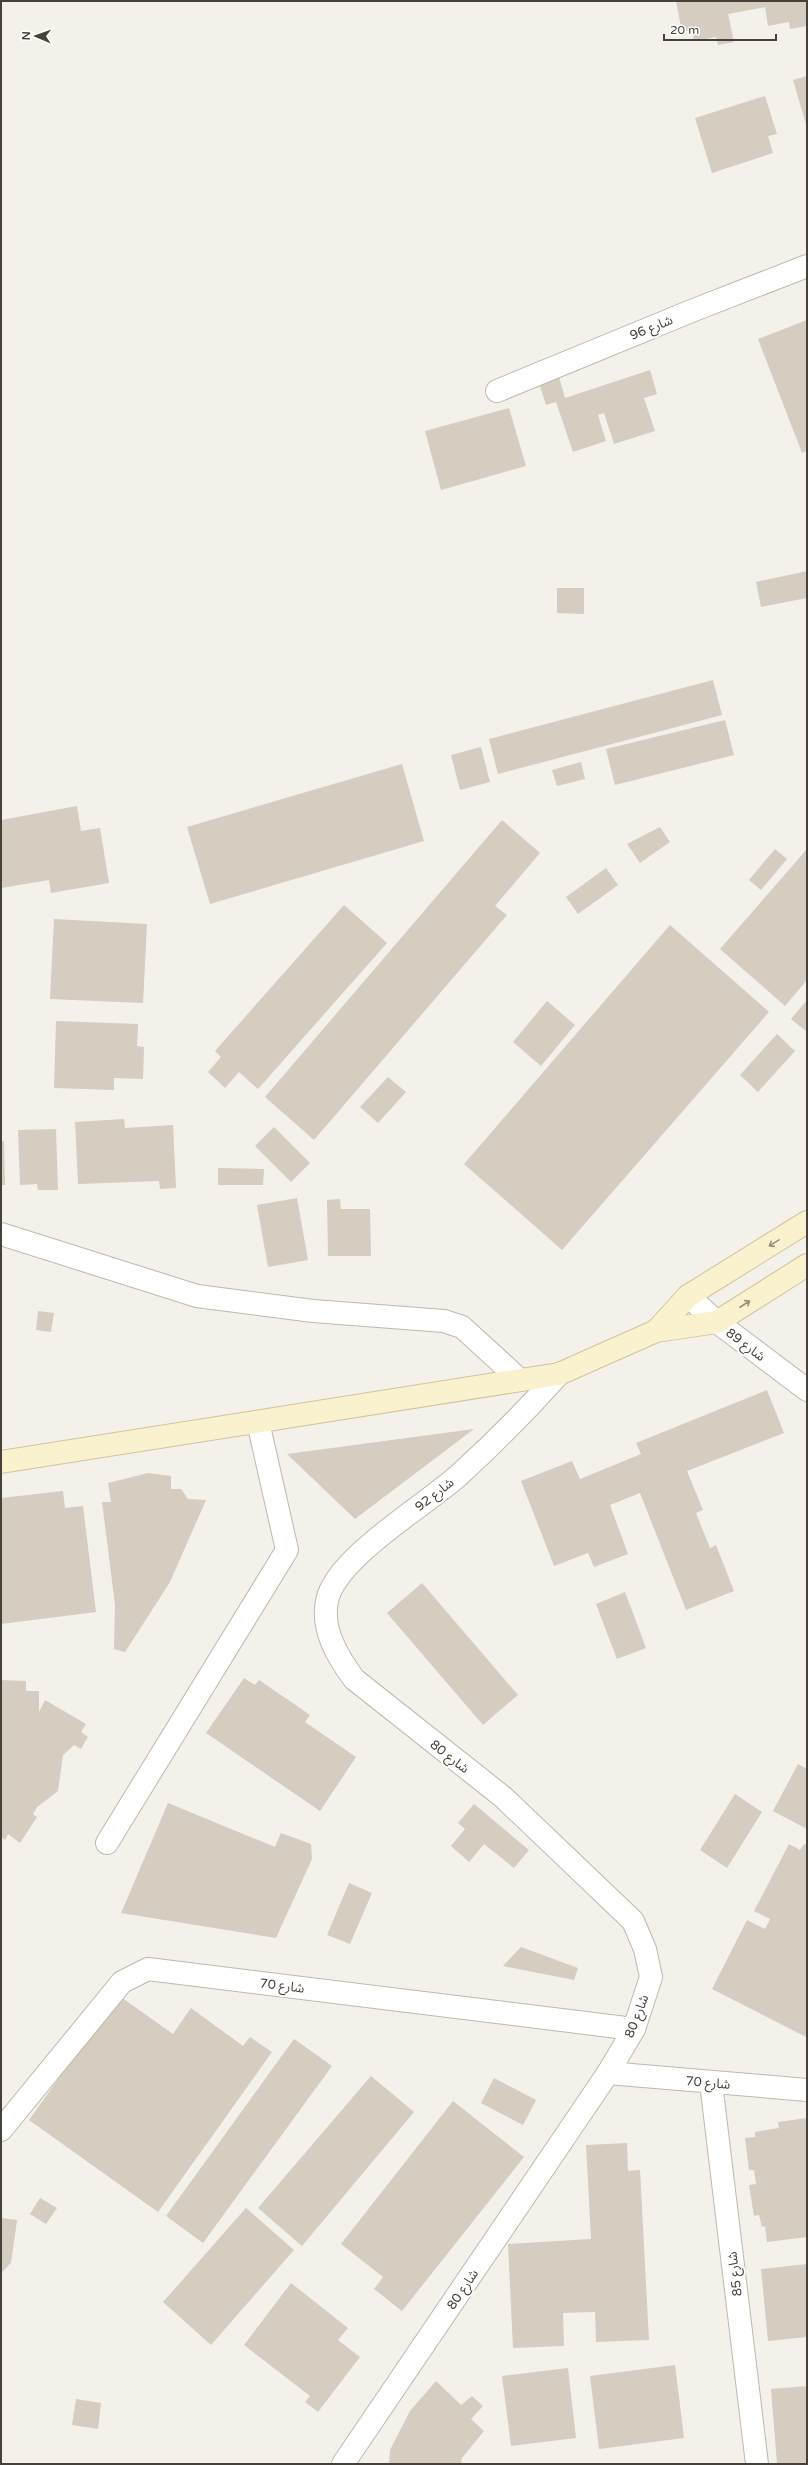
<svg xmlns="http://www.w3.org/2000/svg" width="808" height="2465" viewBox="0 0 808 2465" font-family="'Varela Round','Noto Sans Arabic',sans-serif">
  <rect width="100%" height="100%" fill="#f3f1ea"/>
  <g fill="#d4cdc0">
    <polygon points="676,1 807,1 807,26 790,29 789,22 768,26 765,7 728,14 734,42 718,45 716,37 694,41 692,30 682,32"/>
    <polygon points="807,76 807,128 793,80"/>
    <polygon points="765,96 777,134 768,136 773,153 712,173 695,118"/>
    <polygon points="807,320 807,451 802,453 758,339"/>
    <polygon points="650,370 657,394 644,398 655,431 614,444 604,413 598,415 606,441 573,452 556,402 546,405 539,383 559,377 565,398"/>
    <polygon points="509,408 526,466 441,490 425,431"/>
    <polygon points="807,571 807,598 761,607 756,582"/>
    <polygon points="557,588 584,588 584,614 557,613"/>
    <polygon points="713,680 722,715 498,774 489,739"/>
    <polygon points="725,720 734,755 615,785 606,749"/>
    <polygon points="481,747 490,782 460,790 451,755"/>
    <polygon points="581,762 585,779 557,786 552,770"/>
    <polygon points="402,764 424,841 210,904 187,827"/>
    <polygon points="77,806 81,831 100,828 109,883 51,893 49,880 1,888 1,820"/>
    <polygon points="502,820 540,853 495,906 507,915 314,1140 265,1097"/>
    <polygon points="660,827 670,842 640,863 627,844"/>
    <polygon points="775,849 787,859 761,890 749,880"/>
    <polygon points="807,849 807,980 785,1006 720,949"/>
    <polygon points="606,868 618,885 578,914 566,897"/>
    <polygon points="344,905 387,943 258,1089 239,1072 225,1088 208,1072 221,1057 215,1051"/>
    <polygon points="54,919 147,924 143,1003 50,999"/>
    <polygon points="670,925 769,1012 562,1250 464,1164"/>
    <polygon points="807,1000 807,1032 791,1019"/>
    <polygon points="547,1001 575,1025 541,1066 513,1042"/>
    <polygon points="56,1021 138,1024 137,1046 144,1047 143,1079 114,1078 114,1090 54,1088"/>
    <polygon points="777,1034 795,1051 758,1092 740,1075"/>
    <polygon points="388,1077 406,1092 378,1123 360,1107"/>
    <polygon points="124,1119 125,1128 173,1125 176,1188 160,1189 159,1181 78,1184 75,1122"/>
    <polygon points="274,1127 310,1163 291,1182 255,1146"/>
    <polygon points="56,1129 58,1190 38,1190 37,1184 20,1185 18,1130"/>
    <polygon points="1,1141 4,1141 5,1185 1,1185"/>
    <polygon points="218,1168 264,1169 263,1185 218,1185"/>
    <polygon points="297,1198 308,1260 268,1267 257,1205"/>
    <polygon points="340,1199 341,1209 370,1209 371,1256 328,1256 327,1200"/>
    <polygon points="38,1311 54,1313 51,1332 36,1330"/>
    <polygon points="767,1390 784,1433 687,1471 703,1510 696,1513 710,1548 716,1545 734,1591 686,1610 640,1493 610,1505 628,1554 594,1567 588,1553 554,1566 521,1481 572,1461 580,1479 641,1454 636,1443"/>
    <polygon points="474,1429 355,1519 287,1454"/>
    <polygon points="148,1473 171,1476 171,1489 181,1489 188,1499 206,1500 170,1582 125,1652 114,1649 115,1605 102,1502 111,1502 108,1483"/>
    <polygon points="63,1491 65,1508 83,1506 96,1612 1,1624 1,1498"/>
    <polygon points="422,1583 518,1695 483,1725 387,1613"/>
    <polygon points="625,1592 646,1648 617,1659 596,1604"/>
    <polygon points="244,1678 255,1685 259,1680 310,1715 305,1722 356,1757 320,1811 206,1733"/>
    <polygon points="1,1680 26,1681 26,1691 39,1691 39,1712 45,1700 86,1724 81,1732 88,1737 81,1749 74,1745 63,1755 58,1791 37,1807 33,1814 37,1817 20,1843 8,1834 5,1840 1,1837"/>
    <polygon points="798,1764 807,1769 807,1829 773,1811"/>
    <polygon points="735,1794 762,1812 727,1868 700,1850"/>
    <polygon points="168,1803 275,1847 281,1833 311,1844 312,1859 276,1938 121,1913"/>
    <polygon points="474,1804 529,1850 514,1868 484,1844 469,1862 451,1846 465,1829 458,1823"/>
    <polygon points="789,1844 800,1850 804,1844 807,1845 806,2037 712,1989 747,1920 765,1929 770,1919 754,1911"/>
    <polygon points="349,1883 372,1893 350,1944 327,1935"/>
    <polygon points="521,1947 578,1968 574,1980 503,1966"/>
    <polygon points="118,1995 173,2034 191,2008 243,2046 250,2037 272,2052 158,2212 29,2120"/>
    <polygon points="294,2039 332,2066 203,2243 166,2216"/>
    <polygon points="371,2076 414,2112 302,2246 258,2208"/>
    <polygon points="494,2078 536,2100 523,2125 481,2103"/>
    <polygon points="453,2101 524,2157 402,2311 374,2289 383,2277 341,2244"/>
    <polygon points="807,2118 807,2237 767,2242 765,2226 762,2227 759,2215 754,2216 749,2185 756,2184 754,2170 749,2170 745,2138 755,2137 755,2132 779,2128 778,2122"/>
    <polygon points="627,2143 628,2171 640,2170 649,2340 596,2342 595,2312 563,2313 564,2346 513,2348 508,2244 591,2239 586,2145"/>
    <polygon points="40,2198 57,2208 46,2224 30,2214"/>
    <polygon points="246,2208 294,2250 211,2345 163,2302"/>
    <polygon points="1,2218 17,2220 11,2263 1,2273"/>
    <polygon points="807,2264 807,2337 768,2341 761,2269"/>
    <polygon points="291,2283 348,2328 338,2340 360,2357 318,2412 305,2402 310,2396 244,2345"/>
    <polygon points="675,2365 684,2438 599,2449 590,2376"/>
    <polygon points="568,2368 576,2438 511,2446 502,2376"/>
    <polygon points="436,2381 461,2405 472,2396 483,2406 471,2419 484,2431 462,2458 461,2464 389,2464 390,2450 410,2411"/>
    <polygon points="807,2386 807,2464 777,2464 771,2389"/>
    <polygon points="76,2399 101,2403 98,2429 72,2425"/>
  </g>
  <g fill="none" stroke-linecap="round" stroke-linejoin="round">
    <g stroke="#beb9ad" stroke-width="24">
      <g id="street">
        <polyline points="497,391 694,310 807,266"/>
        <polyline points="1,1234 197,1296 313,1311 444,1321 462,1327 520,1380"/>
        <polyline points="688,1296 717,1322 807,1390"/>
        <polyline points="107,1843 287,1550 258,1422"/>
        <polyline points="608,2073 807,2090"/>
        <polyline points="711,2083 757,2464"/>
        <polyline points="1,2130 122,1982 148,1969 634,2029"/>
        <path d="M343 2464 608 2073 634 2029 651 1977 645 1949 633 1921 503 1797 354 1679C338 1657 321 1630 327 1601 335 1558 426 1505 459 1475 494 1443 527 1410 559 1374"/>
      </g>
    </g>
    <g stroke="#cfc49e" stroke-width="24">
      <g id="secondary">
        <polyline points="656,1331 688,1296 807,1222"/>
        <polyline points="1,1462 559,1374 656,1331 717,1322 807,1265"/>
      </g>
    </g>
    <use href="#street" stroke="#fff" stroke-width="22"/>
    <use href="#secondary" stroke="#faf1ce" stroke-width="22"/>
  </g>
  <defs><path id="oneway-shaft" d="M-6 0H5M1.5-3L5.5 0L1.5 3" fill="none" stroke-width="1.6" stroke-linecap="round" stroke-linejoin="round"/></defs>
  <g stroke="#98917c">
    <use href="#oneway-shaft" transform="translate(774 1243) rotate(148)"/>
    <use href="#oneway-shaft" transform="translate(745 1304) rotate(-33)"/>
  </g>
  <g text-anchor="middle" stroke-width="4" stroke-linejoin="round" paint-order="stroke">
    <g font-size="13" fill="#474239" stroke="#fff">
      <text transform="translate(651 327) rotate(-22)" y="5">شارع 96</text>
      <text transform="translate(746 1344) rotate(37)" y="5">شارع 89</text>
      <text transform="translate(434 1494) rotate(-38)" y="5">شارع 92</text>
      <text transform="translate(450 1756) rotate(38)" y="5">شارع 80</text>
      <text transform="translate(282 1985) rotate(7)" y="5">شارع 70</text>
      <text transform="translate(636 2016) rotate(-69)" y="5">شارع 80</text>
      <text transform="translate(708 2082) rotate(5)" y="5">شارع 70</text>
      <text transform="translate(734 2274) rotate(-97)" y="5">شارع 85</text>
      <text transform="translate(462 2289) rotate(-56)" y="5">شارع 80</text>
    </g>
  </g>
  <rect width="808" height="2465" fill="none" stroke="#474239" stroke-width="4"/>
  <g transform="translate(36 36) rotate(272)" stroke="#ffffff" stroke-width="3" paint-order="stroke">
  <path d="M0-3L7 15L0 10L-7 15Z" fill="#474239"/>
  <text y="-6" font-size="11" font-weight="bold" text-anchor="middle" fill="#474239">N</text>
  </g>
  <path d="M664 34v6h112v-6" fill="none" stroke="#474239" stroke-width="2"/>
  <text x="670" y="34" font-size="12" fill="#474239" stroke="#ffffff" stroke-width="3" paint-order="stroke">20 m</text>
</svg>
